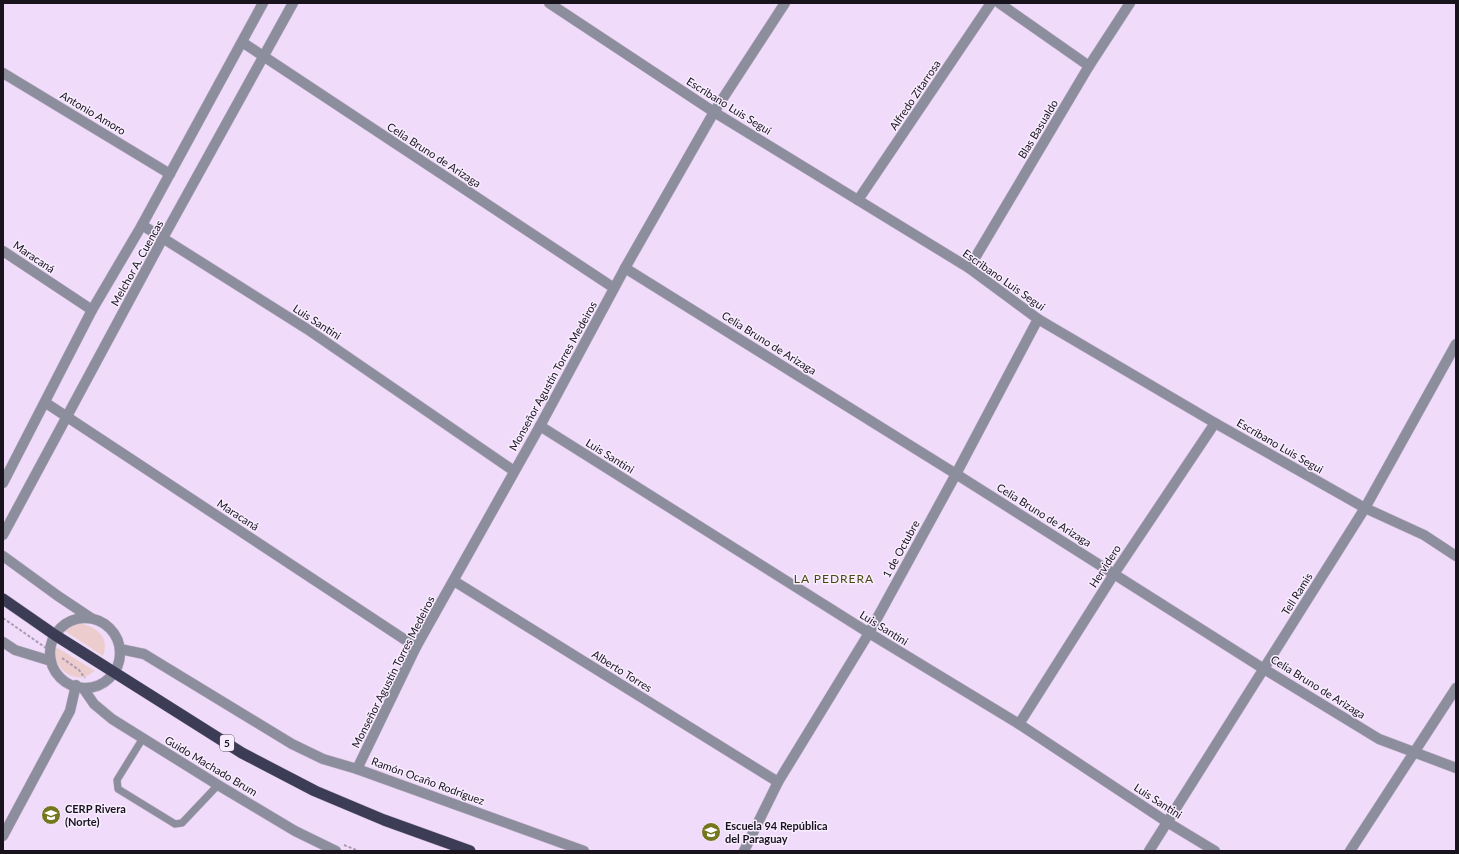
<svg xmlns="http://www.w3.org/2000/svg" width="1459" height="854" viewBox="0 0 1459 854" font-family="Lato,sans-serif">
  <rect width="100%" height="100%" fill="#f0dcfa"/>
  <g fill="#eccccc">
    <path d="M79 623C97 627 110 637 103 656L65 631 70 626Z"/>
    <path d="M56 647 95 671C92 672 90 675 87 676 70 683 51 664 56 647Z"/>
  </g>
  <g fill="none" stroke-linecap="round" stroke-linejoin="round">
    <g stroke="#c9b8d2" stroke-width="8">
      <polyline id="service" points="143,738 117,780 118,789 175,824 182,823 218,785"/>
    </g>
    <g stroke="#c9b8d2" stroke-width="11">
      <g id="minor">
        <polyline points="549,3 714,112 969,268 1038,319 1215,423 1365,508 1424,535 1456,556"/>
        <polyline points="999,3 1089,66"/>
        <polyline points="242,42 614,288"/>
        <polyline points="3,73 170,174"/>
        <polyline points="858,200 991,3"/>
        <polyline points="142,225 307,329 514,471"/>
        <polyline points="3,251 92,310"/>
        <polyline points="625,268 956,474 1264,669 1379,739 1456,768"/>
        <polyline points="969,268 1089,66 1130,3"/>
        <polyline points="46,403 416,647"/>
        <polyline points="540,426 869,633 1019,724 1167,822 1215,851"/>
        <polyline points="3,483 92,310 142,225 263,3"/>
        <polyline points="3,535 163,238 293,3"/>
        <polyline points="3,556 58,596 91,618"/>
        <polyline points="454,581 778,782"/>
        <circle cx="85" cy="653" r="35"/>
        <polyline points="3,642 15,650 51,661"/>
        <polyline points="120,649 144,654 292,744 323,759 357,769 584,851"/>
        <polyline points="83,688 94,704 112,719 218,785 295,831 336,851"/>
        <polyline points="1019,724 1114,574 1215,423"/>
        <polyline points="357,769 416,647 540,426 625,268 714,112 785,3"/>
        <polyline points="3,836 70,711 76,685"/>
        <polyline points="744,851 778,782 869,633 956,474 1038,319"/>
        <polyline points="1149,851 1365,508 1456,344"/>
        <polyline points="1350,851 1456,688"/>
      </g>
    </g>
    <g stroke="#c9b8d2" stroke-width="12">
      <polyline id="trunk" points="3,599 55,635 242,753 315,791 384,820 470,851"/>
    </g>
    <g stroke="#a99ab1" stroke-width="2" stroke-dasharray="3 2" stroke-linecap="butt">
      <polyline points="3,618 46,648"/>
      <polyline points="62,658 79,670 85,678"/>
      <polyline points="344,845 359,851"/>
    </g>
    <use href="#service" stroke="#8d8e9d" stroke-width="7"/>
    <use href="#minor" stroke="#8d8e9d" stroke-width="10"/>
    <use href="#trunk" stroke="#3c3c56" stroke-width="11"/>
  </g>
  <defs>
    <g id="university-disc" transform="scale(1)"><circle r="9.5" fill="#74771e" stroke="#f8edff"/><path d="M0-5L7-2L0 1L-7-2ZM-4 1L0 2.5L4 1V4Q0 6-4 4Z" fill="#fff"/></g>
    <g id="school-disc" transform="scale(1)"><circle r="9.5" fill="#74771e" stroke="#f8edff"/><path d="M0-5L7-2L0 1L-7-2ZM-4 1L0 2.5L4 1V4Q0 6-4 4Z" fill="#fff"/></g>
  </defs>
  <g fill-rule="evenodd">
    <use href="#university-disc" x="51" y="815"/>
    <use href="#school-disc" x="711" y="832"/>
  </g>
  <g text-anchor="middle" stroke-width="3" stroke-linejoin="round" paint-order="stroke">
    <rect fill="#f8edff" stroke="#5c5461" stroke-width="1" x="220" y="735" width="14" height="16" rx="3"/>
    <g font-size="10" font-weight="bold" fill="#19131d">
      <text x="227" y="747">5</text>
    </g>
    <g font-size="11" fill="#19131d" stroke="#f8edff">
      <text transform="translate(915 95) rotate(-56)" y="4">Alfredo Zitarrosa</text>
      <text transform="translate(729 106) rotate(32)" y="4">Escribano Luis Segui</text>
      <text transform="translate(93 113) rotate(31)" y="4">Antonio Amoro</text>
      <text transform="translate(1038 129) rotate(-59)" y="4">Blas Basualdo</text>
      <text transform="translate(434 155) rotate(33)" y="4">Celia Bruno de Arizaga</text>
      <text transform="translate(34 257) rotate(34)" y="4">Maracaná</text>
      <text transform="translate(137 263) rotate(-61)" y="4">Melchor A. Cuencas</text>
      <text transform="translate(1004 280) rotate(35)" y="4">Escribano Luis Segui</text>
      <text transform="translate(317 322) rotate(33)" y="4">Luis Santini</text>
      <text transform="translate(769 343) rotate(32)" y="4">Celia Bruno de Arizaga</text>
      <text transform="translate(553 376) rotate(-61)" y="4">Monseñor Agustín Torres Medeiros</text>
      <text transform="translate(1280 446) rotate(30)" y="4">Escribano Luis Segui</text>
      <text transform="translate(610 456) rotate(32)" y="4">Luis Santini</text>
      <text transform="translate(238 515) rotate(33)" y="4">Maracaná</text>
      <text transform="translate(1044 515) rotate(32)" y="4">Celia Bruno de Arizaga</text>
      <text transform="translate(901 549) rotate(-61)" y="4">1 de Octubre</text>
      <text transform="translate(1105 566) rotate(-57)" y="4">Hervidero</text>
      <text transform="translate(1297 594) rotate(-58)" y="4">Tell Ramis</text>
      <text transform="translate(884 628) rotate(32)" y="4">Luis Santini</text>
      <text transform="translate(622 671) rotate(32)" y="4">Alberto Torres</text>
      <text transform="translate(393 672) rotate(-63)" y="4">Monseñor Agustín Torres Medeiros</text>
      <text transform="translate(1318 687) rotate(32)" y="4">Celia Bruno de Arizaga</text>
      <text transform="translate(211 766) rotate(31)" y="4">Guido Machado Brum</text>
      <text transform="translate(428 781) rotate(20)" y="4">Ramón Ocaño Rodríguez</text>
      <text transform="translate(1158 801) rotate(33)" y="4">Luis Santini</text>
    </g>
    <g font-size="11" font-weight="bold" fill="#19131d" stroke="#f8edff" text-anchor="start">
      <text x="65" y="813">CERP Rivera<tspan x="65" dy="13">(Norte)</tspan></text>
      <text x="725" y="830">Escuela 94 República<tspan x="725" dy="13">del Paraguay</tspan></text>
    </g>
    <g font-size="12" letter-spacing="1" fill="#494a0d" stroke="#f8edff">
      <text x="834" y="583">LA PEDRERA</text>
    </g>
  </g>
  <rect width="1459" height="854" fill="none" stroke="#19131d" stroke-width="8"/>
</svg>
